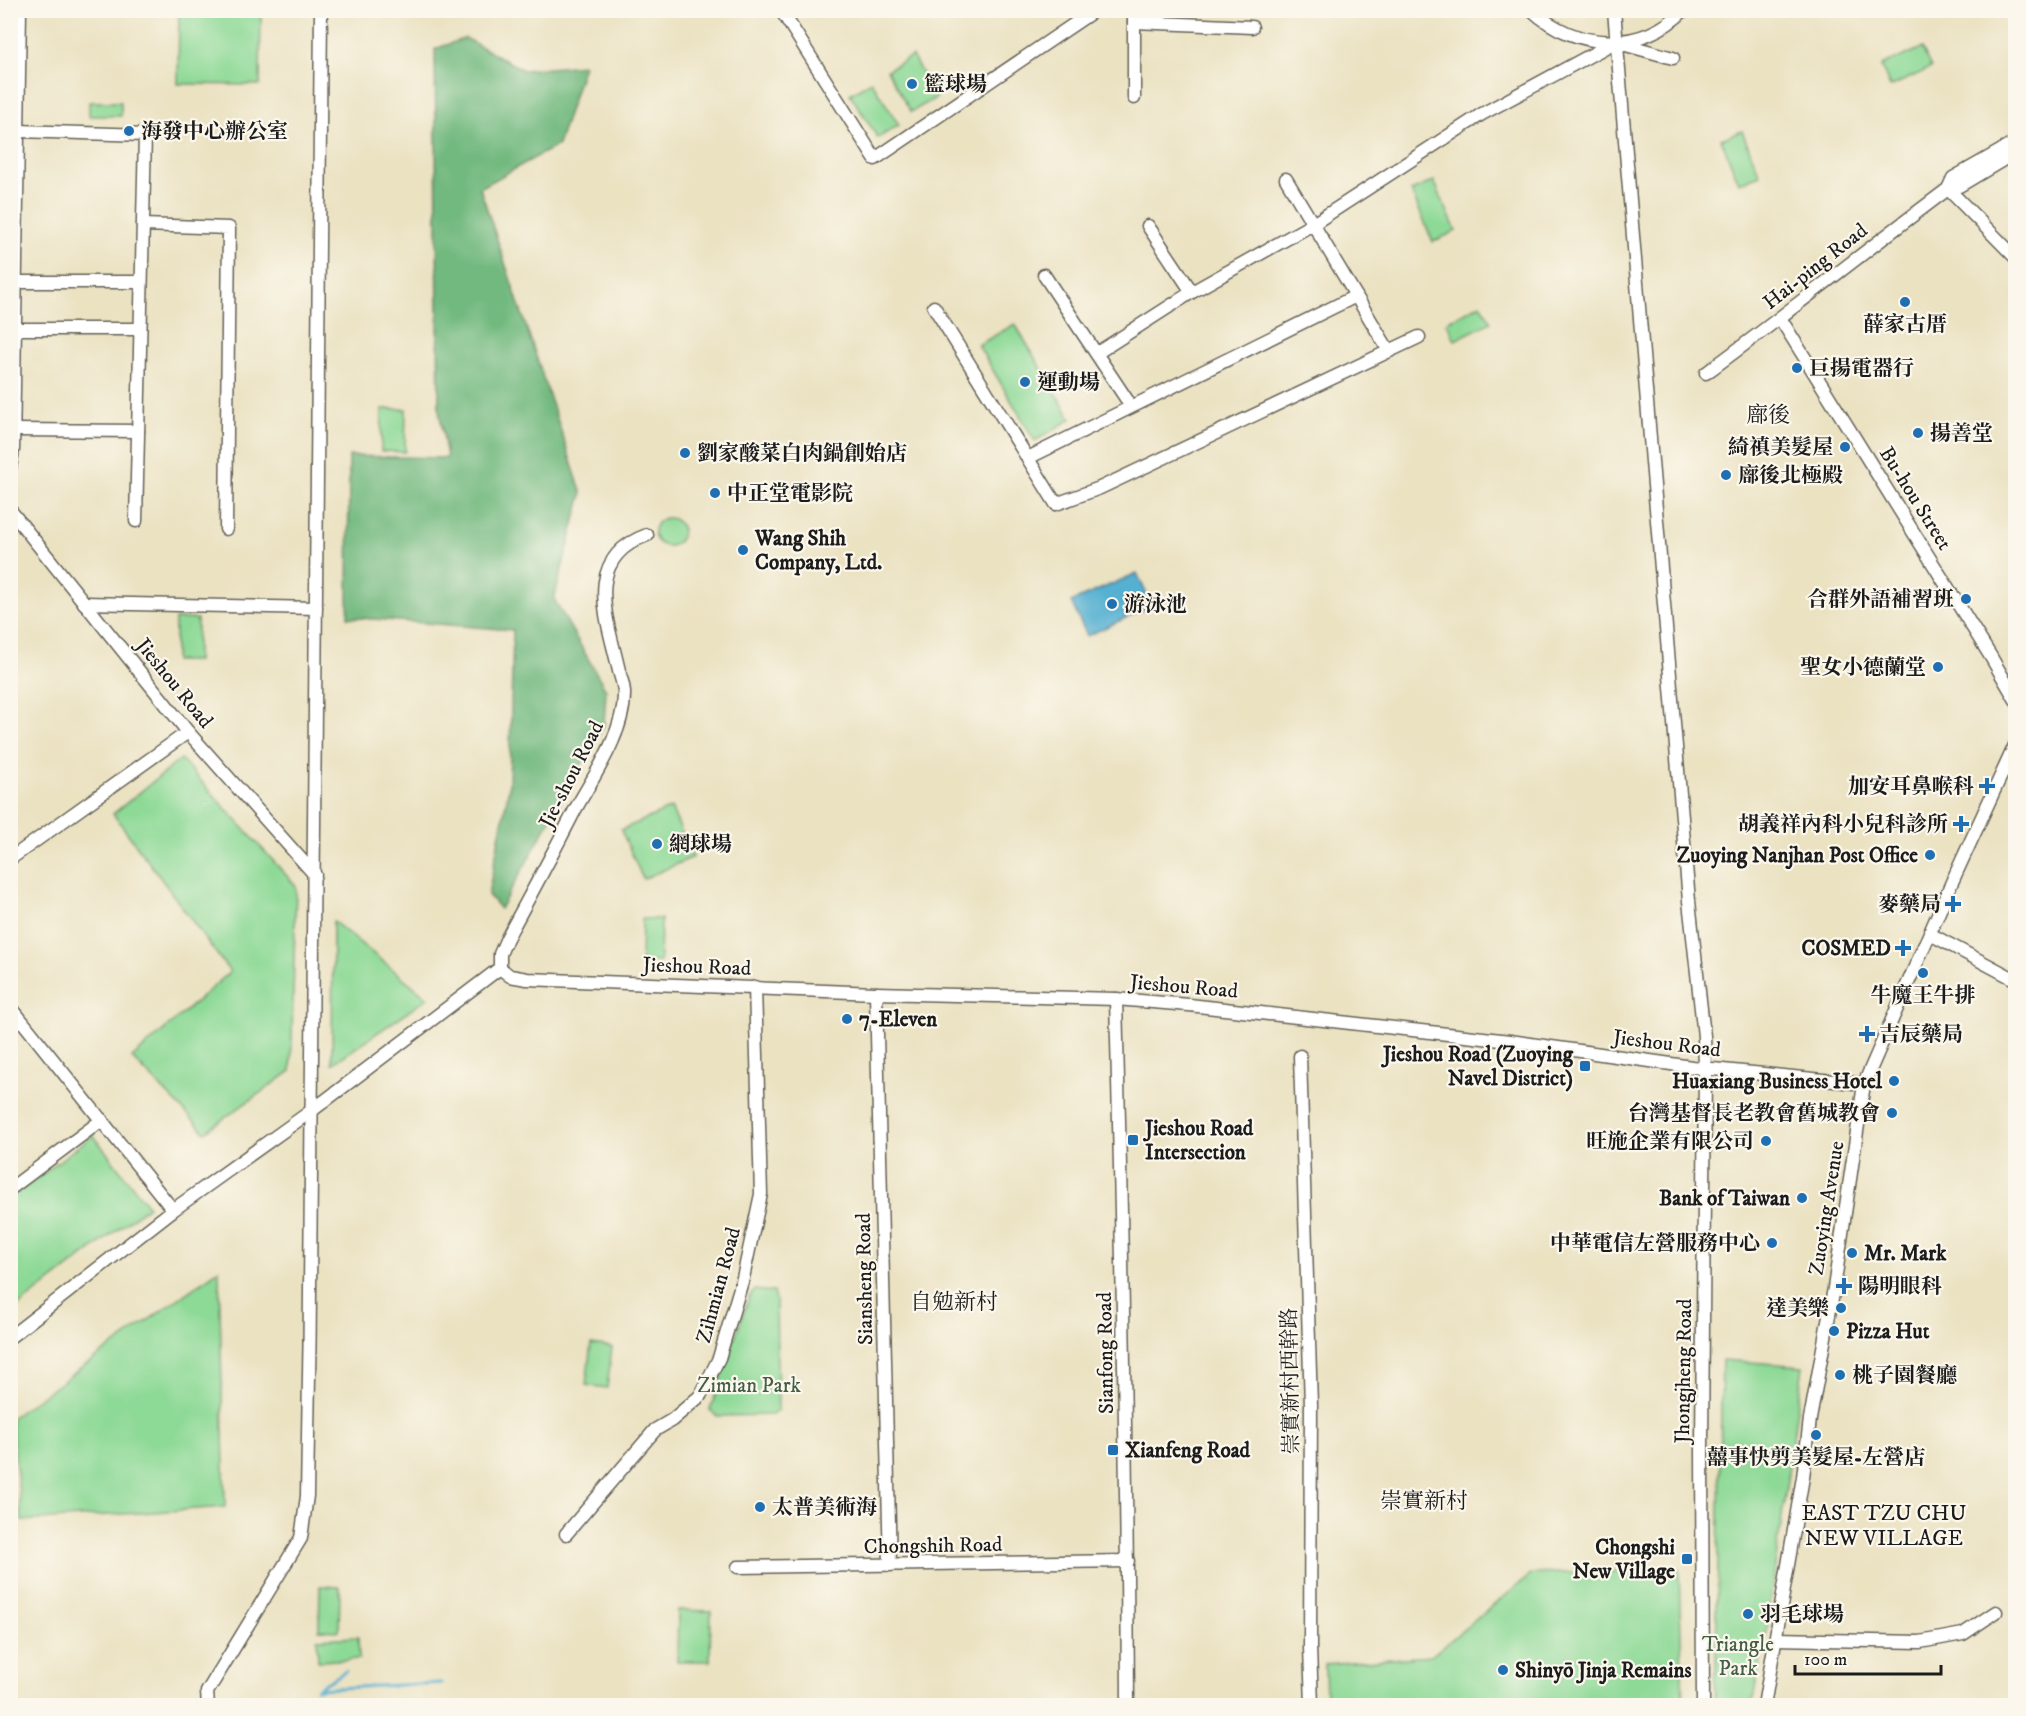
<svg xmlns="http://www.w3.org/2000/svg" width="2026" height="1716" viewBox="0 0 2026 1716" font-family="'IM FELL DW Pica','Noto Serif TC',serif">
  <rect width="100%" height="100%" fill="#fbf7ec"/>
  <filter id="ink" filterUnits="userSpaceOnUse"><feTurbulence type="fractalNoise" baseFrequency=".0167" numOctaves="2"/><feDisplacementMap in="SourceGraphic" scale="12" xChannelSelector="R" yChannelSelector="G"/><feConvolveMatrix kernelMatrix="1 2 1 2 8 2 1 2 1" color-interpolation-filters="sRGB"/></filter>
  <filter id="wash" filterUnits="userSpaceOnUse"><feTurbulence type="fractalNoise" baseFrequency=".008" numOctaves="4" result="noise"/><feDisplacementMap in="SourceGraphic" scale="24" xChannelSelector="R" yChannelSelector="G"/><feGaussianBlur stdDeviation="1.35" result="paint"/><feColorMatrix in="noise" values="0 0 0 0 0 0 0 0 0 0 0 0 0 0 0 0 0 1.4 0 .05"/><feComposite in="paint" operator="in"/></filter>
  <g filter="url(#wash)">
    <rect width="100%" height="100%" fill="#ebe2c2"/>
    <g fill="#8dd996" stroke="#547a59" stroke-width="1.5">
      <polygon points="179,11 261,11 260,85 178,84"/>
      <polygon points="1922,48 1931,68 1890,87 1881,66"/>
      <polygon points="912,56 936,98 911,112 887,70"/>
      <polygon points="871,81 899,125 878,138 850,94"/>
      <rect x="89" y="102" width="32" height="14"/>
      <polygon points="1742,131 1760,175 1739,183 1721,139"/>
      <polygon points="1434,181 1456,231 1433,242 1411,191"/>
      <polygon points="1481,304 1491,322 1455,340 1446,322"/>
      <polygon points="1015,324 1071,419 1035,441 978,345"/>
      <polygon points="382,409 406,409 405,452 381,451"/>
      <circle cx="668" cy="532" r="14"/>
      <rect x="175" y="619" width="22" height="42"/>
      <polygon points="181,759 296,886 291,1071 205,1132 132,1058 230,972 113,814"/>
      <polygon points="671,808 693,857 643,879 621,830"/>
      <polygon points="642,919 661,919 660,962 641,961"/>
      <polygon points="333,921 428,998 332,1064"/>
      <polygon points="93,1135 148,1206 11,1312 11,1198"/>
      <polygon points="219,1270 225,1507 22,1521 11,1418"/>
      <polygon points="755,1290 774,1292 776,1300 778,1410 772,1415 717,1416 710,1410 749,1297"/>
      <polygon points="591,1344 612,1347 607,1388 586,1385"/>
      <polygon points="1722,1360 1803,1366 1766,1631 1752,1705 1715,1705"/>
      <polygon points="1679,1569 1683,1705 1326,1705 1325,1664 1431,1656 1532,1574"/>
      <polygon points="320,1586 340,1587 339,1631 319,1630"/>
      <polygon points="678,1610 711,1611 710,1661 677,1661"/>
      <polygon points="358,1637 359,1659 318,1661 317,1639"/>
    </g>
    <polygon fill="#72b97f" stroke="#476a4e" stroke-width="1.5" points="465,38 523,70 584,65 558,145 480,188 582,494 554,599 606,690 604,725 500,909 488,895 509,787 513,630 348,617 349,456 447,458 439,410 435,49"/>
    <polygon fill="#54b0d2" stroke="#386677" stroke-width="1.5" points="1137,573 1152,606 1087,636 1071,602"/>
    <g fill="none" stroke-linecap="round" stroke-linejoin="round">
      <g stroke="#54b0d2" stroke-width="3">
        <polyline points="318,1688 346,1671"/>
        <polyline points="316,1689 441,1683"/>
      </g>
    </g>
  </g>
  <g filter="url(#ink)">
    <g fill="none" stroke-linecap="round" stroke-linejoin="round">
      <g stroke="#646156" stroke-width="15">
        <g id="minor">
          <polyline points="781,10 875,159 1095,10"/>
          <polyline points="1134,10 1134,98"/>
          <path d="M1532 10C1575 50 1641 54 1684 10"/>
          <polyline points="1614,10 1689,901 1704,1036 1705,1068 1702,1447 1703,1706"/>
          <polyline points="1134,22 1252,27"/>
          <polyline points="18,131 145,135 136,521"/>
          <polyline points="1286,179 1389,351"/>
          <polyline points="1948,189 2016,258"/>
          <polyline points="1948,189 1953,178 2016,142"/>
          <polyline points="143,225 229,228 226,529"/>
          <polyline points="1148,226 1192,292"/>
          <polyline points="1044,275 1131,406"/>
          <polyline points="15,282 141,282"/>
          <polyline points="934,307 1056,504 1100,488 1419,337"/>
          <polyline points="1780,318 1991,657 2016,700"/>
          <polyline points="15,329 140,329"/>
          <polyline points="1097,353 1192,292 1313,224 1482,114 1615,42 1673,58"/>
          <path d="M1706 373C1788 313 1866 250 1948 189L1959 186 2016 152"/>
          <polyline points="13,430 138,431"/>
          <polyline points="1028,458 1356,296"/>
          <polyline points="10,468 13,450 20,10"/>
          <polyline points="10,510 188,732 315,875"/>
          <polyline points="84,603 316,608"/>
          <polyline points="10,859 188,732"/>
          <polyline points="1930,934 2016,980"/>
          <polyline points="500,968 510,976 527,979 876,993 1116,999 1189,1005 1510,1041 1692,1067 1864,1084"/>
          <path d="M500 968V954L507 938C530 896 553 853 575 810 593 777 625 732 624 693 624 686 621 678 619 671 608 620 581 559 647 535"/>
          <polyline points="876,993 890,1565"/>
          <path d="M1116 999C1122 1235 1127 1470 1128 1706"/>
          <polyline points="10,1006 173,1210"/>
          <polyline points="1300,1056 1311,1405 1310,1647 1312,1706"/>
          <polyline points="10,1189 102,1120"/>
          <polyline points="10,1337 173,1210 314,1109 500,968"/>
          <polyline points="566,1534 655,1430 672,1420 700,1396 719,1358 743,1278 761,1194 755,987"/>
          <polyline points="738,1567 1128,1561"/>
          <polyline points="1776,1639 1920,1642 1963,1634 1996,1612"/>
          <path d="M208 1706 207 1692 301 1538 307 1496C316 1001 317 506 321 10"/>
          <polyline points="1764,1706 1803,1477 1810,1419 1834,1288 1864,1084 1952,882 2016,743"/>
        </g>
      </g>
      <use href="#minor" stroke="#fff" stroke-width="12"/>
    </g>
  </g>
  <g fill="#1f6fb2" stroke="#fbf7ec" stroke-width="2">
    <circle cx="912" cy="84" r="6"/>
    <circle cx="129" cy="131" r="6"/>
    <circle cx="1905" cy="302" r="6"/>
    <circle cx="1797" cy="368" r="6"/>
    <circle cx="1025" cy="382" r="6"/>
    <circle cx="1918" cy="433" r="6"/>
    <circle cx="1845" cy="447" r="6"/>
    <circle cx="685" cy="453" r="6"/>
    <circle cx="1726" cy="475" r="6"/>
    <circle cx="715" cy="493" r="6"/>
    <circle cx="743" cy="550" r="6"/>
    <circle cx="1966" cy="599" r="6"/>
    <circle cx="1112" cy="604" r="6"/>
    <circle cx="1938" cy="667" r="6"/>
    <path d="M1984 777h6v6h6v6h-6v6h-6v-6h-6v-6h6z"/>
    <path d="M1958 815h6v6h6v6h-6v6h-6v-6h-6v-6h6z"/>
    <circle cx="657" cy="844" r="6"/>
    <circle cx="1930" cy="855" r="6"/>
    <path d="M1950 895h6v6h6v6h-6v6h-6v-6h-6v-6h6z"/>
    <path d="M1900 939h6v6h6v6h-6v6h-6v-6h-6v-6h6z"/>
    <circle cx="1923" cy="973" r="6"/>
    <circle cx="847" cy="1019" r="6"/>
    <path d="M1864 1025h6v6h6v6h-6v6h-6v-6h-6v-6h6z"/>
    <rect x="1579" y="1060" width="12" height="12" rx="3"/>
    <circle cx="1894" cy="1081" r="6"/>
    <circle cx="1892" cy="1113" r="6"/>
    <rect x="1127" y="1134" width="12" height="12" rx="3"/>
    <circle cx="1766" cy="1141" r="6"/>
    <circle cx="1802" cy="1198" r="6"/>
    <circle cx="1772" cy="1243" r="6"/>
    <circle cx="1852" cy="1253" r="6"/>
    <path d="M1841 1277h6v6h6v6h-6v6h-6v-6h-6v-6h6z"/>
    <circle cx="1841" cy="1308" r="6"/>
    <circle cx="1834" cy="1331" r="6"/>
    <circle cx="1840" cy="1375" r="6"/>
    <circle cx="1816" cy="1435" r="6"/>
    <rect x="1107" y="1444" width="12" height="12" rx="3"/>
    <circle cx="760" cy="1507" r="6"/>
    <rect x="1681" y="1553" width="12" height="12" rx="3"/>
    <circle cx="1748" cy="1614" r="6"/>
    <circle cx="1503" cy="1670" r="6"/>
  </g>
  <g text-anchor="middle" stroke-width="4.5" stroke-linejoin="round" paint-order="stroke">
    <g font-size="21" font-weight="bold" fill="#1c1c1c" stroke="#fbf7ec" text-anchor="start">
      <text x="924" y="91">籃球場</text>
      <text x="141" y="138">海發中心辦公室</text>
      <text x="1905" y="331" text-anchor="middle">薛家古厝</text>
      <text x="1809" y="375">巨揚電器行</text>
      <text x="1037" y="389">運動場</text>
      <text x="1930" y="440">揚善堂</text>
      <text x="1833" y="454" text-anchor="end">綺禛美髮屋</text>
      <text x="697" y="460">劉家酸菜白肉鍋創始店</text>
      <text x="1738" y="482">廍後北極殿</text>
      <text x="727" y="500">中正堂電影院</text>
      <text x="755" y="545">Wang Shih<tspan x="755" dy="24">Company, Ltd.</tspan></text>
      <text x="1954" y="606" text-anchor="end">合群外語補習班</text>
      <text x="1124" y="611">游泳池</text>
      <text x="1926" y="674" text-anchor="end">聖女小德蘭堂</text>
      <text x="1974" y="793" text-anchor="end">加安耳鼻喉科</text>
      <text x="1948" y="831" text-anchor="end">胡義祥內科小兒科診所</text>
      <text x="669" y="851">網球場</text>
      <text x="1918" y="862" text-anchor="end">Zuoying Nanjhan Post Office</text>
      <text x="1941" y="911" text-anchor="end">麥藥局</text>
      <text x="1891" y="955" text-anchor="end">COSMED</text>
      <text x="1923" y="1002" text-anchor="middle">牛魔王牛排</text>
      <text x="859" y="1026">7-Eleven</text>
      <text x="1879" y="1041">吉辰藥局</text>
      <text x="1573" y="1061" text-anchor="end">Jieshou Road (Zuoying<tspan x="1573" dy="24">Navel District)</tspan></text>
      <text x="1882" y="1088" text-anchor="end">Huaxiang Business Hotel</text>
      <text x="1880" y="1120" text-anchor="end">台灣基督長老教會舊城教會</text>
      <text x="1145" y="1135">Jieshou Road<tspan x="1145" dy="24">Intersection</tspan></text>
      <text x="1754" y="1148" text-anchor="end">旺施企業有限公司</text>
      <text x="1790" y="1205" text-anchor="end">Bank of Taiwan</text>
      <text x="1760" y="1250" text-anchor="end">中華電信左營服務中心</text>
      <text x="1864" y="1260">Mr. Mark</text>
      <text x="1858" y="1293">陽明眼科</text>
      <text x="1829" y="1315" text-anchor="end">達美樂</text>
      <text x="1846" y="1338">Pizza Hut</text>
      <text x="1852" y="1382">桃子園餐廳</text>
      <text x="1125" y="1457">Xianfeng Road</text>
      <text x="1816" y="1464" text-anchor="middle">囍事快剪美髮屋-左營店</text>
      <text x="772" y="1514">太普美術海</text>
      <text x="1675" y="1554" text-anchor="end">Chongshi<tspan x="1675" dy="24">New Village</tspan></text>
      <text x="1760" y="1621">羽毛球場</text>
      <text x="1515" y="1677">Shinyō Jinja Remains</text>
    </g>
    <g font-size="21" fill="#1c1c1c" stroke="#fbf7ec">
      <text transform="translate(1815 266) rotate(-38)" y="7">Hai-ping Road</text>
      <text transform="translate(1916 498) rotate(58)" y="7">Bu-hou Street</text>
      <text transform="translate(175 683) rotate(51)" y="7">Jieshou Road</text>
      <text transform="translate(571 774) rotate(-63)" y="7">Jie-shou Road</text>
      <text transform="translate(697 966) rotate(2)" y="7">Jieshou Road</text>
      <text transform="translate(1184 986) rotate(5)" y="7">Jieshou Road</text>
      <text transform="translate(1667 1043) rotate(7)" y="7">Jieshou Road</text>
      <text transform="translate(1826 1208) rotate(-81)" y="7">Zuoying Avenue</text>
      <text transform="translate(864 1279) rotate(-91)" y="7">Siansheng Road</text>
      <text transform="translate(718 1285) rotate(-75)" y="7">Zihmian Road</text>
      <text transform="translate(1105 1353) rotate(-91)" y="7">Sianfong Road</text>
      <text transform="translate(1683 1371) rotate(-89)" y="7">Jhongjheng Road</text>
      <text transform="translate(1290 1381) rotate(-91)" y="7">崇實新村西幹路</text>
      <text transform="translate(933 1545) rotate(-1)" y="7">Chongshih Road</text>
    </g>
    <g font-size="21" fill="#445e47" stroke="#fbf7ec">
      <text x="749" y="1392">Zimian Park</text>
      <text x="1738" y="1651">Triangle<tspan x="1738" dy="24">Park</tspan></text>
    </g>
    <g font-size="22" fill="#1c1c1c" stroke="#fbf7ec">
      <text x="1768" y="422">廍後</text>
      <text x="954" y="1309">自勉新村</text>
      <text x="1424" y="1508">崇實新村</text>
      <text x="1884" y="1520">EAST TZU CHU<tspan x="1884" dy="25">NEW VILLAGE</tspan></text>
    </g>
  </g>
  <rect width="2026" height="1716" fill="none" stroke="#fbf7ec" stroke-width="36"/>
  <path d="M1795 1665v9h146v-9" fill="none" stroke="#1c1c1c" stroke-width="3"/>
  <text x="1804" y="1665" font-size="18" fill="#1c1c1c" stroke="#fbf7ec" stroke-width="4.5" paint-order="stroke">100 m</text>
</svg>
